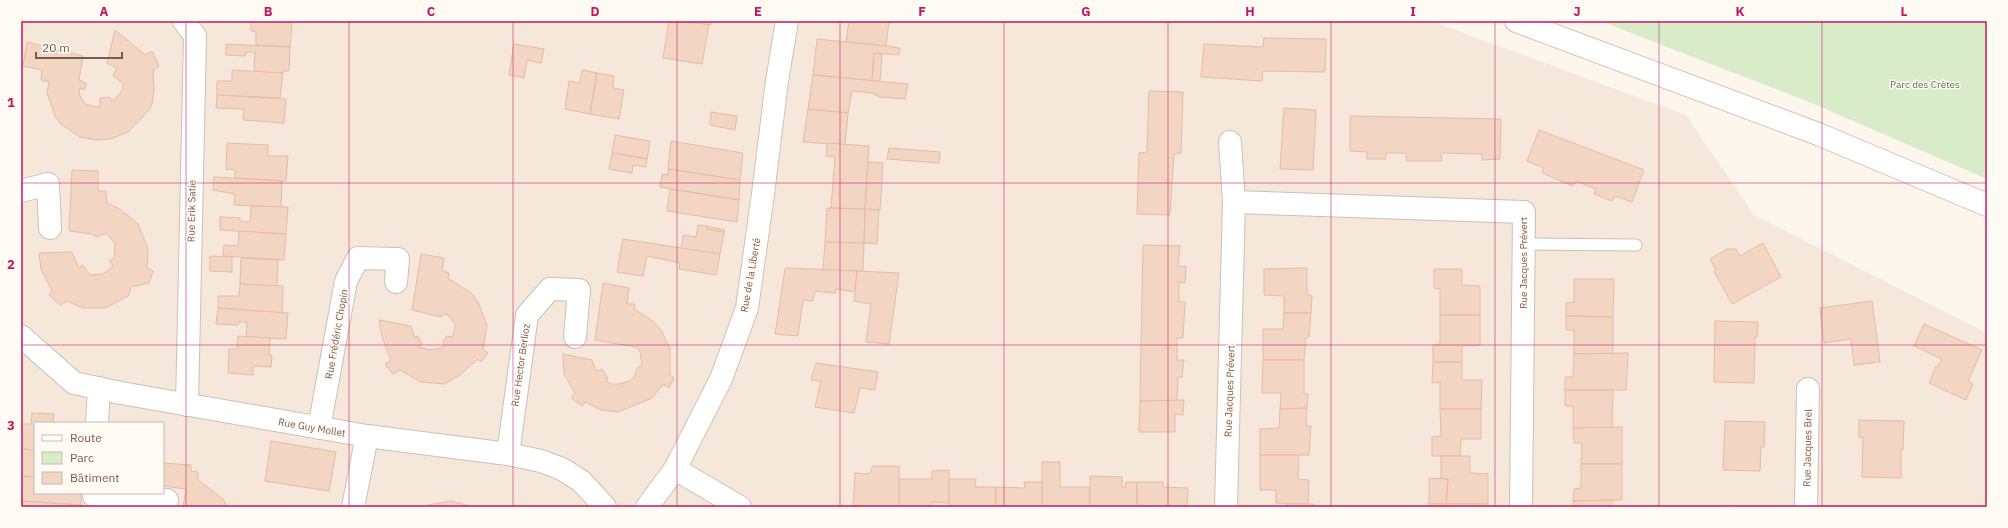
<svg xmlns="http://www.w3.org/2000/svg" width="2008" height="528" viewBox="0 0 2008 528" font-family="'IBM Plex Sans',sans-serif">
  <rect width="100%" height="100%" fill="#fdf6ec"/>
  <path fill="#f5e8da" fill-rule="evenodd" d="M21 21H1431L1686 115 1754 215 1987 333V507H21ZM35 423H163V493H35Z"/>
  <polygon fill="#d8ecc9" points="1600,21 1987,21 1987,179 1814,104"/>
  <g fill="#f3d5c3" stroke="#e6bba3">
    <polygon points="251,21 292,23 290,47 256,45 256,32 251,31"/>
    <polygon points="669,21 709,24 702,64 663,58"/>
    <polygon points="684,21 711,21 711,25"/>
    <polygon points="849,21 889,21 886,46 846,42"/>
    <polygon points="115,30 145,55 152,51 159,66 153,70 154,89 152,104 150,109 128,132 110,139 96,140 80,137 61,124 55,116 47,93 49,82 41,80 42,70 23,66 27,42 83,56 79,80 86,83 85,89 79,89 80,96 85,104 96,107 100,107 100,98 109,97 113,101 121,92 124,84 113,76 117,68 107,63"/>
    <polygon points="1264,38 1326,39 1325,72 1263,71 1262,81 1201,77 1204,44 1263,47"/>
    <polygon points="817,39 886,46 900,48 899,55 874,53 872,81 813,75"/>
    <polygon points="226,44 290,47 289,71 283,71 283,73 254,72 255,52 246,52 245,56 226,55"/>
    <polygon points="514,44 544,49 541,63 527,60 524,78 509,75"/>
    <polygon points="874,53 882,54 880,82 872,81"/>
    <polygon points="232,70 283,73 280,98 217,95 217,81 232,81"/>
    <polygon points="582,70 597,73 590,114 565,109 569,81 580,83"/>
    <polygon points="597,73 614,76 613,88 624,90 619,119 590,114"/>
    <polygon points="813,75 908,84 905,99 880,97 872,93 852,91 848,113 808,109"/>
    <polygon points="1149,91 1183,92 1181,153 1174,154 1170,215 1137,214 1139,153 1147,152"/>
    <polygon points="217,95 286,99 284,123 243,120 244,109 216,108"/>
    <polygon points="1284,108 1316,110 1313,170 1280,169"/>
    <polygon points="808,109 848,113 845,145 803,142"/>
    <polygon points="711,112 737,116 735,130 710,125"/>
    <polygon points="1350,116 1501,119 1500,159 1482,160 1482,154 1441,153 1442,161 1407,161 1406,153 1386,153 1386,159 1367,159 1367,152 1350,151"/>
    <polygon points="1539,130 1644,170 1632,202 1615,196 1612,201 1594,194 1596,189 1576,181 1573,186 1542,173 1544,168 1527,161"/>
    <polygon points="615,135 650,141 647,159 612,153"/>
    <polygon points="671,141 743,153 740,180 668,169"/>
    <polygon points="227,143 268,145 268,156 288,156 286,181 235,178 235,170 226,169"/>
    <polygon points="827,143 869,146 865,209 831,208 835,157 826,156"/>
    <polygon points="889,148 940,152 939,163 887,159"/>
    <polygon points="612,153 647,159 646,167 633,165 632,173 609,169"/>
    <polygon points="868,162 883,163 880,210 865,209"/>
    <polygon points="668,169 740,180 739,200 660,187 662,174 668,175"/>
    <polygon points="72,170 98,171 98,191 106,191 107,203 120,209 138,224 148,249 147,268 153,271 149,283 131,287 128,296 105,308 83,308 67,301 60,305 49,295 52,291 41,269 39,253 72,252 79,268 82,265 90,275 103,274 113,266 109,261 114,258 115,246 114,242 106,233 97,237 92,234 69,231"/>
    <polygon points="214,177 282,181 281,207 234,205 235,194 213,190"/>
    <polygon points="670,189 739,200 737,222 667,211"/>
    <polygon points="251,206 288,207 286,234 220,230 220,217 240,218 240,221 250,222"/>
    <polygon points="827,208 865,209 864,243 825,242"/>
    <polygon points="865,209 879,210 877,244 864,243"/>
    <polygon points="698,225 707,226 707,229 724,232 720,254 681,249 683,235 696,237"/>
    <polygon points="707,226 725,230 724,232 707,229"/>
    <polygon points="239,231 286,234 284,260 223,256 224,245 238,246"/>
    <polygon points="623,239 720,254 716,275 679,269 680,263 647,256 643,276 617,272"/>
    <polygon points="825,242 864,243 863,271 823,270"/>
    <polygon points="1763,243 1781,277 1732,304 1714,271 1716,270 1710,259 1727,249 1736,249 1740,256"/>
    <polygon points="1143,245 1180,246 1178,267 1186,266 1185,283 1179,282 1179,302 1185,302 1183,338 1177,338 1177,360 1184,360 1182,377 1178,377 1177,401 1140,401"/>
    <polygon points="421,254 444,258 442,271 449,273 448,278 471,293 478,302 487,325 483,349 488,353 481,362 478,359 460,375 444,384 421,382 400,370 393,374 385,364 391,360 382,337 379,320 411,326 414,337 418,336 422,344 418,347 430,350 441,348 445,345 443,342 447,336 452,337 454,332 455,324 448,315 444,314 441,317 412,310"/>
    <polygon points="210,256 232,257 232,272 210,271"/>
    <polygon points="241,258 278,260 277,286 240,284"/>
    <polygon points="787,268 857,271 855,292 836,289 835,293 815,291 813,301 803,300 798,336 775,334 785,269"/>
    <polygon points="1307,268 1307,294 1312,296 1311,313 1284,313 1284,296 1264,295 1264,269"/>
    <polygon points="1434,269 1462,269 1462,285 1480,286 1480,315 1440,315 1440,289 1434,288"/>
    <polygon points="857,271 899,273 889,344 866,342 871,304 854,301"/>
    <polygon points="1574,279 1614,279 1613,317 1566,316 1566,303 1574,302"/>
    <polygon points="603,283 629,288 627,304 635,304 634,309 653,321 661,330 670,348 670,375 674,378 669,388 663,384 652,398 618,412 601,410 585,402 582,406 571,398 575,393 564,374 563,354 592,360 596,371 602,369 608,379 606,381 612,384 619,384 629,381 636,375 635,373 638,367 640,367 642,364 640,352 636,347 595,340"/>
    <polygon points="240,284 283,286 282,313 218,308 218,296 239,296"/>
    <polygon points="1872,301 1880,362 1854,365 1851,339 1824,343 1820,308"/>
    <polygon points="218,308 288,313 286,339 246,337 247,322 239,322 238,325 216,324"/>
    <polygon points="1284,313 1311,313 1309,337 1306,338 1304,360 1263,360 1263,329 1283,329"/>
    <polygon points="1440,315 1480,315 1480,345 1462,346 1462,362 1433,362 1433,345 1440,344"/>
    <polygon points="1566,316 1613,317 1613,354 1574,354 1574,330 1566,330"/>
    <polygon points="1715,321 1758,322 1757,337 1755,337 1754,383 1714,382"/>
    <polygon points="1924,324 1982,350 1968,381 1973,384 1966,400 1929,383 1936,366 1938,367 1942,359 1914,346"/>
    <polygon points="238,336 270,338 269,355 272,355 271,367 253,366 253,375 228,373 229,349 237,349"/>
    <polygon points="1628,353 1626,390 1565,390 1565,377 1573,377 1574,354"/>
    <polygon points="1263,360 1304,360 1304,394 1308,394 1307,408 1280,409 1281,393 1262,393"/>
    <polygon points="1433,362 1462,362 1462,380 1482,380 1481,409 1440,409 1440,382 1432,383"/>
    <polygon points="816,363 878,372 875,390 860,388 854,413 815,407 821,381 811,380"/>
    <polygon points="1565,390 1613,390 1612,428 1573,428 1573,406 1565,406"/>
    <polygon points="1184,400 1183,415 1175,414 1175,432 1139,432 1140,401"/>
    <polygon points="1307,408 1306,426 1311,426 1309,455 1260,455 1260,429 1279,428 1280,409"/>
    <polygon points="1440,409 1481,409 1481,439 1461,439 1460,456 1432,456 1432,437 1441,436"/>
    <polygon points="32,413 54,414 53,423 35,423 35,450 21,449 21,424 31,424"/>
    <polygon points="1859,420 1904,421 1903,450 1901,449 1901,478 1862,477 1863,437 1859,438"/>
    <polygon points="1725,421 1765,422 1764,447 1761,447 1760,471 1723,470"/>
    <polygon points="1622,427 1622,464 1581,464 1582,443 1574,443 1573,428"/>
    <polygon points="271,441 336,452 329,491 265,481"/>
    <polygon points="21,449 35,450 35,477 21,476"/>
    <polygon points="1260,455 1299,455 1298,479 1309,480 1308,504 1276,503 1276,490 1260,490"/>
    <polygon points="1441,456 1470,456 1470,473 1488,474 1488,504 1446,504 1448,479 1441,479"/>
    <polygon points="1042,462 1060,462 1060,487 1090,487 1090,507 1042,507"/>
    <polygon points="163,463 191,465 191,471 198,472 198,480 223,499 228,507 183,507 186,489 163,486"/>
    <polygon points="1581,464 1622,464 1622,500 1573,501 1574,489 1581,488"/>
    <polygon points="873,466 899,466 899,507 853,507 855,473 869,474"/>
    <polygon points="949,470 949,503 932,502 932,507 899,507 899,479 932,479 932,471"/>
    <polygon points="21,476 35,477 35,493 81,493 81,505 21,501"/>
    <polygon points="1090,476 1122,477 1122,487 1125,487 1126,482 1137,482 1137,507 1090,507"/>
    <polygon points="1429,478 1448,479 1446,504 1429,504"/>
    <polygon points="949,479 976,479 975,487 996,487 996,507 949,507"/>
    <polygon points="1024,482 1042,482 1042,507 996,507 996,487 1025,488"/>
    <polygon points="1137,482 1163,482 1163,487 1188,488 1187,507 1137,507"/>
    <polygon points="1612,500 1612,507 1573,507 1573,501"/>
    <polygon points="21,501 81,505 81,507 21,507"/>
    <polygon points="451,501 473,507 426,507 428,505"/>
    <polygon points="1287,504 1314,504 1313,507 1287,507"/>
    <polygon points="1429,504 1446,504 1447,507 1429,507"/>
    <polygon points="1446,504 1488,504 1488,507 1447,507"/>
    <polygon points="1724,506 1766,507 1724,507"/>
  </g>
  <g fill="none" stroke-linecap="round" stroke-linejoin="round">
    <g stroke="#d1beb0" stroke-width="13">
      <polyline id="lane" points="1523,244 1636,245"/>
    </g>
    <g stroke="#d1beb0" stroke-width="24">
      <g id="street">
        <polyline points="184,21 195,36 187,405"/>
        <polyline points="21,191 48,184 50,228"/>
        <polyline points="1234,202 1524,212 1521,507"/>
        <polyline points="21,336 74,383 121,393 367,436 508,454 541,461 562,469 581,481 605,507"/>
        <polyline points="97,423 99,388"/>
        <polyline points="319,428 346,281 358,258 398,259 396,282"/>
        <polyline points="508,454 527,315 550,289 579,290 575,337"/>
        <polyline points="675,469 740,507"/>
        <polyline points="94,496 167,500"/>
        <polyline points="353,507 367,436"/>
        <polyline points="1226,507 1234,202 1230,142"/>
        <polyline points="1806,507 1808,389"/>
      </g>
    </g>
    <g stroke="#d6c0b0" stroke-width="24">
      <g id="secondary">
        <polyline points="1516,21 1818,134 1987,205"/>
        <polyline points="647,507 675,469 721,379 747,308 763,194 777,81 787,21"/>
      </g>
    </g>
    <use href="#lane" stroke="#fff" stroke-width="11"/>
    <use href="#street" stroke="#fff" stroke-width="22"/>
    <use href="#secondary" stroke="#fff" stroke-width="22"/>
  </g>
  <path fill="none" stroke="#c2185b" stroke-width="1" stroke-opacity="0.55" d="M186 21V507M349 21V507M513 21V507M677 21V507M840 21V507M1004 21V507M1168 21V507M1331 21V507M1495 21V507M1659 21V507M1822 21V507M21 183H1987M21 345H1987"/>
  <g text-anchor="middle" stroke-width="3" stroke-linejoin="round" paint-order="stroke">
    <g font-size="10" fill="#537a41" stroke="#fffaf3">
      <text x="1925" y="88">Parc des Crètes</text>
    </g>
    <g font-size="10" fill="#7a5c4d" stroke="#fffaf3">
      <text transform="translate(191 211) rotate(-89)" y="4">Rue Erik Satie</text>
      <text transform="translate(1523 263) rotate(-90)" y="4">Rue Jacques Prévert</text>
      <text transform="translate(750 275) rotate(-80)" y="4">Rue de la Liberté</text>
      <text transform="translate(336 334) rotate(-80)" y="4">Rue Frédéric Chopin</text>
      <text transform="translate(520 365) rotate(-82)" y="4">Rue Hector Berlioz</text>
      <text transform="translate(1229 391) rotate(-88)" y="4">Rue Jacques Prévert</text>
      <text transform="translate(312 427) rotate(10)" y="4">Rue Guy Mollet</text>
      <text transform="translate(1807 448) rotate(-89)" y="4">Rue Jacques Brel</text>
    </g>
  </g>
  <rect width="2008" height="528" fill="none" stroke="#fffaf3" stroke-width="44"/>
  <rect x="34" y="422" width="130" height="72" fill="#fffaf3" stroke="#cabbb1"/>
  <rect x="42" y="435" width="20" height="6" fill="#ffffff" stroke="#cabbb1"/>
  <text x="70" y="442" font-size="12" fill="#7a5c4d">Route</text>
  <rect x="42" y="452" width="20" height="12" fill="#d8ecc9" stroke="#cabbb1"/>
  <text x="70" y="462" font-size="12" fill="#7a5c4d">Parc</text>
  <rect x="42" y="472" width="20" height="12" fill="#f3d5c3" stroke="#cabbb1"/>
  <text x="70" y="482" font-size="12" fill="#7a5c4d">Bâtiment</text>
  <path d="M36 52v6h86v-6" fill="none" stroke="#7a5c4d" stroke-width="2"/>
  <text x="42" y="52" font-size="12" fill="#7a5c4d" stroke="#fffaf3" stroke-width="3" paint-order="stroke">20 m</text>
  <rect x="22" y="22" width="1964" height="484" fill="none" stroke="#c2185b" stroke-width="1.5"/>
  <g font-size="13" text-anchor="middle" font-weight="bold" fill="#c2185b">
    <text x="104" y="16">A</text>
    <text x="268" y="16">B</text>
    <text x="431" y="16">C</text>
    <text x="595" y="16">D</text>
    <text x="758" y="16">E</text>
    <text x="922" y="16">F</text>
    <text x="1086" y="16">G</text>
    <text x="1250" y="16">H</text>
    <text x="1413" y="16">I</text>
    <text x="1577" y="16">J</text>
    <text x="1740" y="16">K</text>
    <text x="1904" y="16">L</text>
    <text x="11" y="107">1</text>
    <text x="11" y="269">2</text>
    <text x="11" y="430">3</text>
  </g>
</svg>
